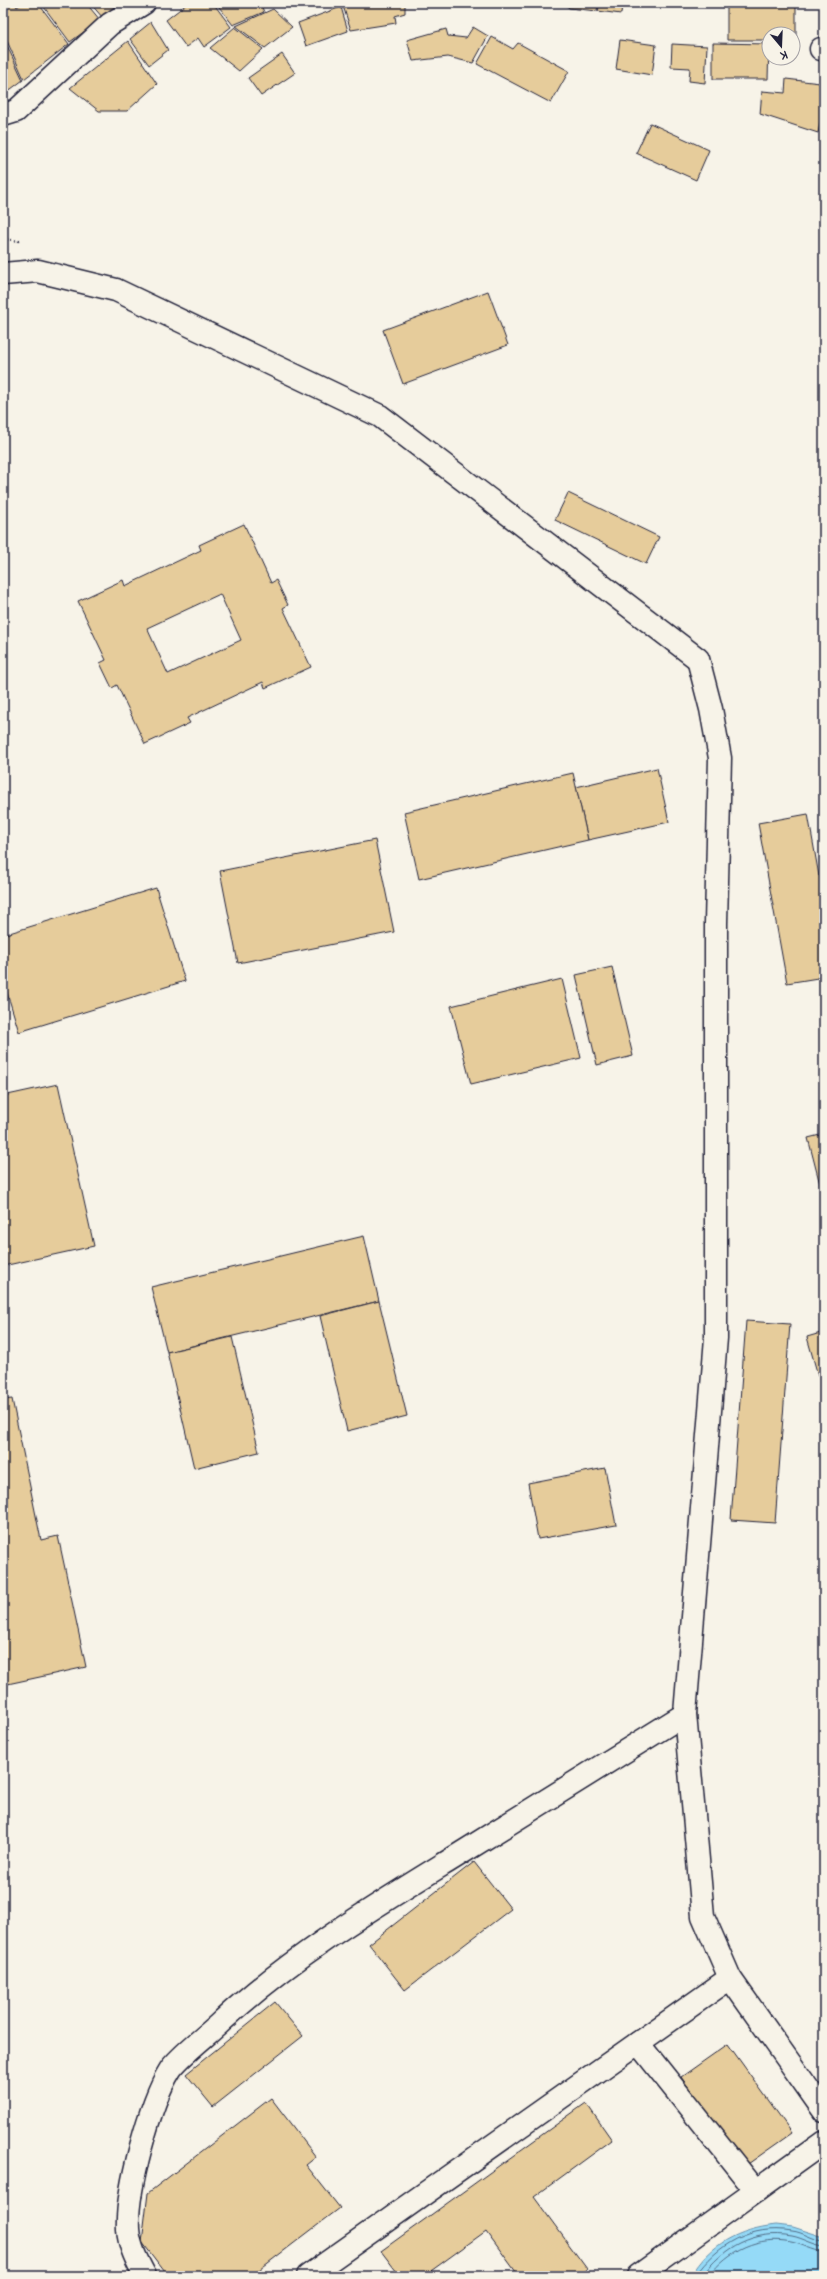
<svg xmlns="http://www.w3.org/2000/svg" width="827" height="2279" viewBox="0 0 827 2279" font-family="Pangolin,sans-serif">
  <rect width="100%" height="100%" fill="#f7f3e8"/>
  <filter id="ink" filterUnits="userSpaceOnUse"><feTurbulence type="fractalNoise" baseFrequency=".025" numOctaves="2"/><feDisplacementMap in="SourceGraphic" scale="8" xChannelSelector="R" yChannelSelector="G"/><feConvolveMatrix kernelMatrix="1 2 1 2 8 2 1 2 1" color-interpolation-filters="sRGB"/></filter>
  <g filter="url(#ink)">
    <path fill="#95daf7" stroke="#6790ac" d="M776 2225 793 2227 824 2237V2276H691C710 2244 739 2229 776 2225Z"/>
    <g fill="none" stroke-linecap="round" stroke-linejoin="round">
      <g stroke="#506c86" stroke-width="1">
        <path d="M695 2276C718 2244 751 2224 792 2231 803 2232 813 2240 824 2241"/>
        <path d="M702 2276C723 2247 755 2229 792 2236 803 2238 813 2245 824 2246"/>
        <path d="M709 2276C728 2250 759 2235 791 2242 802 2244 813 2251 824 2252"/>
      </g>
    </g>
    <g fill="#e6cc9b" stroke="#22223b" fill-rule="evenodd">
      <polygon points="3,3 14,3 17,7 23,3 38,3 69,44 24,79 3,32"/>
      <polygon points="41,3 86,3 100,20 70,42"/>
      <polygon points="90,3 122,3 103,18"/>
      <polygon points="188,3 213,3 231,27 204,47 198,38 186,47 166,20"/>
      <polygon points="216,3 260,3 264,12 233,25"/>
      <polygon points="352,3 405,3 405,13 395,16 396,23 351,30 343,6"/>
      <polygon points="563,3 598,3 597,11 569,8"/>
      <polygon points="600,3 622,3 621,14 598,11"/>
      <polygon points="727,3 796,3 796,46 793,46 793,34 769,34 769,40 727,40"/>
      <polygon points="341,7 348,31 306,46 298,23"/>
      <polygon points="273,9 292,27 265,48 236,26"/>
      <polygon points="151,22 168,50 149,65 130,39"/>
      <polygon points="235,27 263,49 239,71 210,48"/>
      <polygon points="473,27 488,36 473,63 448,57 413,61 407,40 446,29 448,36 466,38"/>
      <polygon points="3,37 23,80 3,95"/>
      <polygon points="492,37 513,49 518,43 569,71 551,103 477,64"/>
      <polygon points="620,40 656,45 652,75 616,69"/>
      <polygon points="128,41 157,84 127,111 99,111 70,88"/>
      <polygon points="713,43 769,44 768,79 713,79"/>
      <polygon points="672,44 707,46 705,83 689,81 690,68 671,67"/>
      <polygon points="282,54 295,73 261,96 248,78"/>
      <polygon points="786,79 820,83 823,110 818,133 760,114 762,91 785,93"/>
      <polygon points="650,123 709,150 696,180 636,153"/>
      <polygon points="488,291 508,345 403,384 383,330"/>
      <polygon points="568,493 659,537 646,564 555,520"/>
      <path d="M244 524 271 583 276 580 288 605 283 608 311 667 265 688 263 682 187 718 190 723 145 744 117 685 112 688 100 663 106 660 78 601 123 580 125 586 201 550 199 545ZM220 594 241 640 168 674 147 628Z"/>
      <polygon points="657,768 669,822 588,840 576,787"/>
      <polygon points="573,773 588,840 419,879 404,812"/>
      <polygon points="808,814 819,876 824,875 824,977 787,983 758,823"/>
      <polygon points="375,840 394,932 238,963 220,871"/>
      <polygon points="156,888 185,981 19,1032 3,979 3,935"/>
      <polygon points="612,967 633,1056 597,1065 576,975"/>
      <polygon points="562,979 581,1058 471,1084 451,1006"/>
      <polygon points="58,1084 94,1246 3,1266 3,1096"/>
      <polygon points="824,1134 824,1200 808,1138"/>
      <polygon points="364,1236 379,1301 167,1352 151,1287"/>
      <polygon points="379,1301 407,1416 347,1431 320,1316"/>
      <polygon points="746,1321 790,1324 775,1523 731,1520"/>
      <polygon points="824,1332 824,1385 821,1386 807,1337"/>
      <polygon points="232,1337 259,1452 194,1468 167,1352"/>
      <polygon points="12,1399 41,1540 58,1536 86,1667 3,1685 3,1400"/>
      <polygon points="605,1468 616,1525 538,1539 528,1483"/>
      <polygon points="474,1862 511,1909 405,1990 369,1944"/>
      <polygon points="275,2002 303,2036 213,2107 186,2074"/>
      <polygon points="728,2044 792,2133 745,2166 681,2077"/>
      <polygon points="271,2098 316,2157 306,2165 340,2208 251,2276 168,2276 142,2242 148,2193"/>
      <polygon points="586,2103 612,2140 534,2197 587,2269 577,2276 519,2276 486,2231 424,2276 400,2276 381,2251"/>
    </g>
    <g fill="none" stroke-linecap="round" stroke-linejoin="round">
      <g stroke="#22223b" stroke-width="25">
        <g id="minor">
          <polyline points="821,49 824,49"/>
          <polyline points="3,115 16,111 110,24 144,3"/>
          <polyline points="3,274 38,271 116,290 380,416 698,659 711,709 720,758 716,923 716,1338 685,1714 703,1916 730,1978"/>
          <polyline points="638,2043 756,2191"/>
          <path d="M145 2276C137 2261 129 2246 128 2229 126 2191 150 2102 170 2070 178 2057 210 2033 222 2021 290 1958 369 1910 447 1862 526 1813 605 1764 685 1714"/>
          <polyline points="308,2276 730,1978 824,2111"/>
          <polyline points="638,2276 824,2142"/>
        </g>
      </g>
      <polyline stroke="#22223b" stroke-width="2.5" stroke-dasharray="1 3" stroke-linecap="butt" points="3,239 19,241 18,244"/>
      <use href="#minor" stroke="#f7f3e8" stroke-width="22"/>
    </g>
  </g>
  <rect width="827" height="2279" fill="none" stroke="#f7f3e8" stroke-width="16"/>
  <rect x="8" y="8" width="811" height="2263" fill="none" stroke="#22223b" stroke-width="1.5" filter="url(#ink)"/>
  <g transform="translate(781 46) rotate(161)"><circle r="19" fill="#f7f3e8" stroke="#a29fa3"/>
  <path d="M0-3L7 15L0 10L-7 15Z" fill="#22223b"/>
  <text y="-6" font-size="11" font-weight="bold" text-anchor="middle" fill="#22223b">K</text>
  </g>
</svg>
